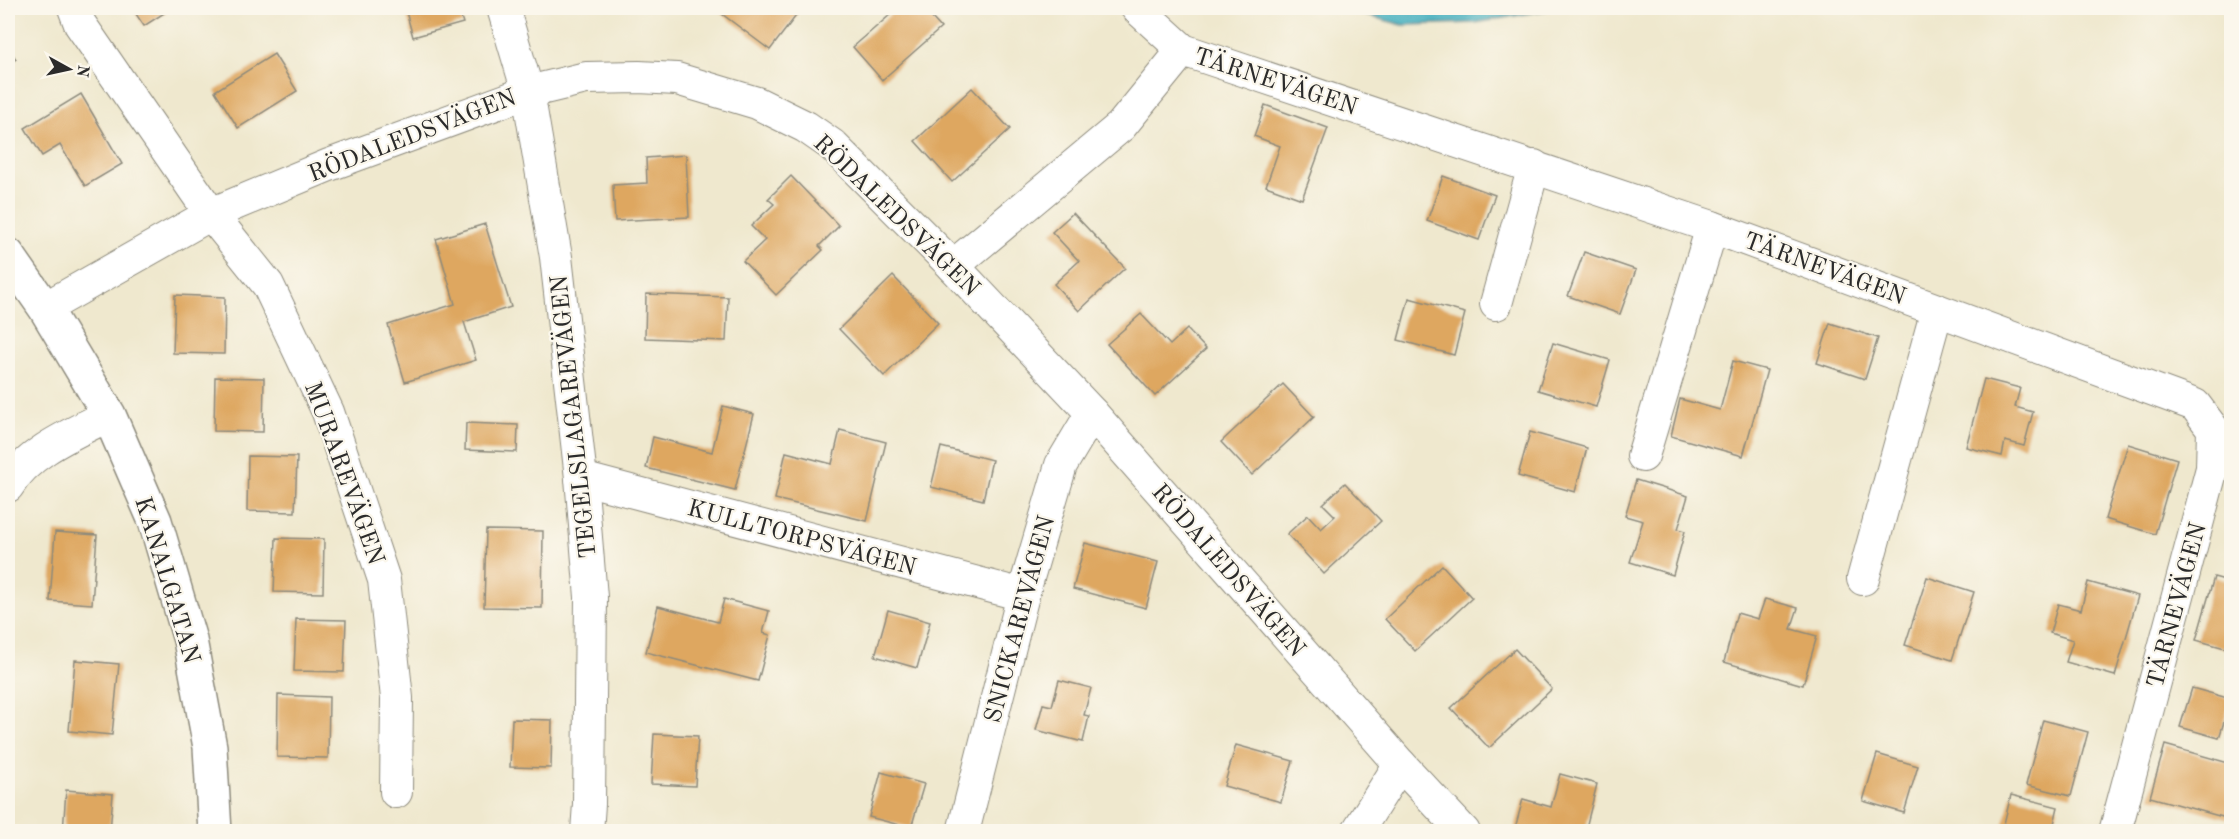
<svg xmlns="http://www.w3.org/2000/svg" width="2239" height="839" viewBox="0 0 2239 839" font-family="'Old Standard TT',serif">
  <rect width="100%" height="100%" fill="#fbf7ec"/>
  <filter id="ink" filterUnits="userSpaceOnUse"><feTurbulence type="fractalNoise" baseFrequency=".0167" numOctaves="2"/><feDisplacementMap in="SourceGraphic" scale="12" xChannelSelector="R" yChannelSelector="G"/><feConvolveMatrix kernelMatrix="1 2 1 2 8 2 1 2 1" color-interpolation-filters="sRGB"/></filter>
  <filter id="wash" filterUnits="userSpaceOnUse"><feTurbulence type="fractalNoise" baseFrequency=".008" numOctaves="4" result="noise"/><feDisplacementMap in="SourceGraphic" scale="24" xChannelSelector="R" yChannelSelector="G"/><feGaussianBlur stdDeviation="1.35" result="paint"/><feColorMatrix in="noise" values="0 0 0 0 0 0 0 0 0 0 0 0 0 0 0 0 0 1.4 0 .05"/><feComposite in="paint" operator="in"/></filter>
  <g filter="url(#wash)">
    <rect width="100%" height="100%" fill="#efe8ce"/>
    <polygon fill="#3fadbd" stroke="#356c74" stroke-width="1.5" points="1338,8 1558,8 1475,23 1403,25"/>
    <g id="blocks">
      <g fill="#dea761">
        <polygon points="132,8 172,8 144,26"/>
        <polygon points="405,8 458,8 463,23 413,37"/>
        <polygon points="714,8 802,8 770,50"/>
        <polygon points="898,8 923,8 941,28 882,80 853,47"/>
        <polygon points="8,47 16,59 8,65"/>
        <polygon points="274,54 297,91 238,128 215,91"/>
        <polygon points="972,88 1010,129 952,182 915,141"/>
        <polygon points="81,94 122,164 85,186 60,145 42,156 25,128"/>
        <polygon points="1265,105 1328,128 1302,199 1266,186 1280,146 1254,136"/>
        <polygon points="686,155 689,217 615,221 613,185 647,183 646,158"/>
        <polygon points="791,176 839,226 819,246 823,250 776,295 743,261 765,240 751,226 774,204 768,199"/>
        <polygon points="1443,176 1495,195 1479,240 1427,221"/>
        <polygon points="1073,213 1125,268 1079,311 1054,284 1079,261 1052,232"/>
        <polygon points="485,224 511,307 464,322 476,360 405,382 388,325 455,304 436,239"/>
        <polygon points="1584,252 1636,270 1620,314 1568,296"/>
        <polygon points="893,276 938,323 884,376 839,329"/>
        <polygon points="646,294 728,297 726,341 645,338"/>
        <polygon points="175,295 225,297 224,354 173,353"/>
        <polygon points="1409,298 1465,313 1454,355 1398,340"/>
        <polygon points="1141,314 1170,345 1187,329 1206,349 1155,396 1107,344"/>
        <polygon points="1830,323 1878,338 1865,379 1817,363"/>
        <polygon points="1553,343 1610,360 1596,407 1538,390"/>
        <polygon points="1733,361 1767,370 1743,456 1671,436 1680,399 1720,410"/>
        <polygon points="215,377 264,378 263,432 214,431"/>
        <polygon points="1984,379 2020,388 2015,407 2033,412 2024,446 2005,441 2002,456 1966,447"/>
        <polygon points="1283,384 1314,417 1252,475 1221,442"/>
        <polygon points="723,406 754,414 735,490 646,468 653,437 712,452"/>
        <polygon points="466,423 518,425 517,452 465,450"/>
        <polygon points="840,430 886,442 867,521 775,499 786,452 832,464"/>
        <polygon points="1530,432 1587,448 1575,492 1518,476"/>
        <polygon points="2128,444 2177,459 2155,534 2105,519"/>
        <polygon points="941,447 992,460 983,500 931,487"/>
        <polygon points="248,456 297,457 295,512 247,511"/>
        <polygon points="1636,480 1688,496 1678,529 1685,531 1673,575 1630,562 1643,521 1625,516"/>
        <polygon points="1345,483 1381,521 1324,574 1287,534 1308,515 1321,529 1335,516 1323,504"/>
        <polygon points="486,530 543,531 542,608 484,607"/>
        <polygon points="55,532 97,535 92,604 50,601"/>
        <polygon points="276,538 324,539 323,593 274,592"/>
        <polygon points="1085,543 1158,562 1146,608 1073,589"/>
        <polygon points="1442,565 1472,598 1415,651 1385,619"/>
        <polygon points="1927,577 1974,592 1952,660 1905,645"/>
        <polygon points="2214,577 2232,582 2232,650 2196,640"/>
        <polygon points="2088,582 2138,596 2115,676 2066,662 2073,640 2050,633 2058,604 2081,610"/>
        <polygon points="724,599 769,611 763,633 770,635 758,681 646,652 658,606 718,622"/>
        <polygon points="1765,599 1798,608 1791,629 1817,636 1803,685 1724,662 1737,613 1758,619"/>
        <polygon points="888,610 930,622 917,668 875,656"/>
        <polygon points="296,619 346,620 344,672 294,671"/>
        <polygon points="1515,649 1552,689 1489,748 1451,708"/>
        <polygon points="75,660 119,664 112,735 69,731"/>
        <polygon points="1059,680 1091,688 1084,715 1089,716 1083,742 1036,730 1043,704 1052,706"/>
        <polygon points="2192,688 2231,699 2219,738 2180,727"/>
        <polygon points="278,695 329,697 328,758 277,757"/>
        <polygon points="512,719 552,720 551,768 510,767"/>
        <polygon points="2043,720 2088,732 2071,796 2026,785"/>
        <polygon points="654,734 698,736 695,786 651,784"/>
        <polygon points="1236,745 1293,761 1281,802 1224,786"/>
        <polygon points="2165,745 2232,764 2230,819 2150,797"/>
        <polygon points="1877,754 1918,766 1904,813 1863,801"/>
        <polygon points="881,772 924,784 911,828 869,817"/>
        <polygon points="1560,774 1597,784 1585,832 1514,832 1523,799 1551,807"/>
        <polygon points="66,790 113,794 110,832 63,832"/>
        <polygon points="2011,795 2058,807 2052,832 2002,832"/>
      </g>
    </g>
  </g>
  <g filter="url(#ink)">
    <use href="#blocks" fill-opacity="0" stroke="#8d8a7c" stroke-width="1.5"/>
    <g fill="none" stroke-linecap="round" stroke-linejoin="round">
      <g stroke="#8d8a7c" stroke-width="34">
        <g id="street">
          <polyline points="74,8 80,24 211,214 268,285 328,412 384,580 397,698 396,792"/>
          <polyline points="503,8 528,92 556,257 581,478 591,597 589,804 587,832"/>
          <polyline points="1137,8 1183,50 1712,227 2195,405 2213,429 2212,468 2115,832"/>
          <polyline points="953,266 1121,126 1183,50"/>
          <polyline points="1496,304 1534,166"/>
          <polyline points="45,308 211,214 329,165 528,92 586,78 639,77 677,79 757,103 806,127 832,145 953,266 1092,413 1400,764 1464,832"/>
          <polyline points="1643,456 1712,227"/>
          <polyline points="581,478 1023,595"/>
          <path d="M8 486C29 451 74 433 109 415"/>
          <polyline points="1863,579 1937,310"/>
          <polyline points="963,832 1023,595 1061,465 1092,413"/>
          <polyline points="1357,832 1400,764"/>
        </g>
      </g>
      <g stroke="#8d8a7c" stroke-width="36">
        <polyline id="secondary" points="8,255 45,308 109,415 155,521 190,640 210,747 215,832"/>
      </g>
      <use href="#street" stroke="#fff" stroke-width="32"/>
      <use href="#secondary" stroke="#fff" stroke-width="33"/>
    </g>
  </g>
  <g text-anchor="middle" stroke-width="4.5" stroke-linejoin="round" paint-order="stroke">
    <g font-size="24" fill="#2b2b2b" stroke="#fbf7ec">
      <text transform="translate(1276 81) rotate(18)" y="8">TÄRNEVÄGEN</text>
      <text transform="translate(412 135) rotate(-21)" y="8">RÖDALEDSVÄGEN</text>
      <text transform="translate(897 215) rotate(44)" y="8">RÖDALEDSVÄGEN</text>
      <text transform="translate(1825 268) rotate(20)" y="8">TÄRNEVÄGEN</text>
      <text transform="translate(573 417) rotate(-96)" y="8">TEGELSLAGAREVÄGEN</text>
      <text transform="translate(345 473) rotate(70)" y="8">MURAREVÄGEN</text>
      <text transform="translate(802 537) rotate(15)" y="8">KULLTORPSVÄGEN</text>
      <text transform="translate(1229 570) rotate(49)" y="8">RÖDALEDSVÄGEN</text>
      <text transform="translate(168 580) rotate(73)" y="8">KANALGATAN</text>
      <text transform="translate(2176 605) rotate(-75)" y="8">TÄRNEVÄGEN</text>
      <text transform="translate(1019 619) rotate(-75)" y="8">SNICKAREVÄGEN</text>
    </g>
  </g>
  <rect width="2239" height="839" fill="none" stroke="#fbf7ec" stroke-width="30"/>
  <g transform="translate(69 69) rotate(98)" stroke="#fbf7ec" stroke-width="4.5" paint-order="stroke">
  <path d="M0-4.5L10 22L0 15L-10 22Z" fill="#2b2b2b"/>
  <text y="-9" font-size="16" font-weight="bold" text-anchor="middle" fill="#2b2b2b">N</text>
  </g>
</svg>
